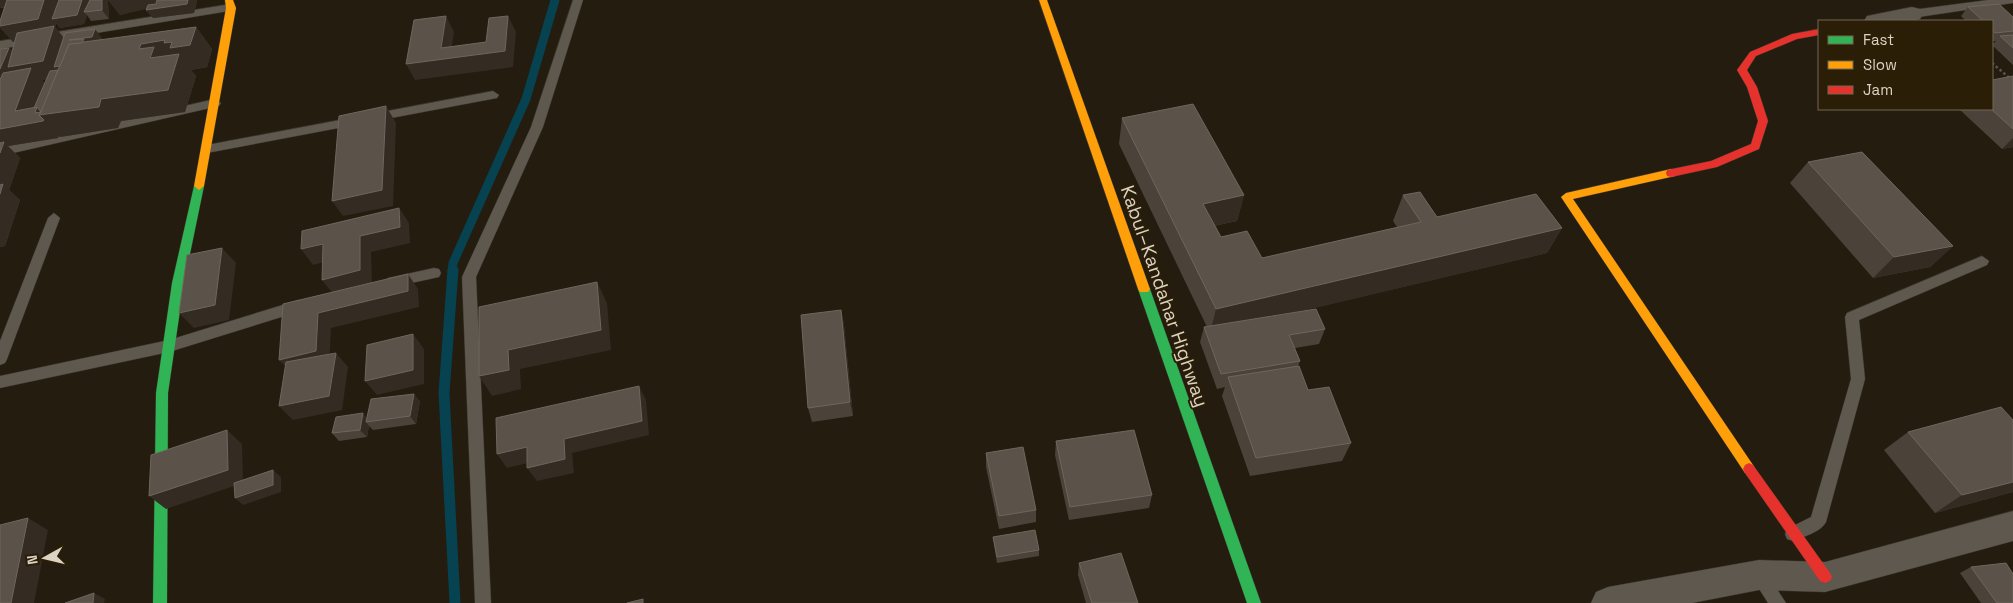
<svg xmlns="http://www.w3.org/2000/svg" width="2013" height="603" viewBox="0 0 2013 603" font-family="'Space Grotesk',sans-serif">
  <rect width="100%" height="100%" fill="#231c0f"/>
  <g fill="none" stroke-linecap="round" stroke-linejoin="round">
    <polyline stroke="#064250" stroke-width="9" points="452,271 453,263 526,99 555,0"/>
    <polyline stroke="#064250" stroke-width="11" points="453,270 444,393 455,603"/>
    <g stroke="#3a352c" stroke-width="1">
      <g id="lane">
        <polygon points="573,0 583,0 543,127 476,277 491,603 475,603 462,277 531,127"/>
        <polygon points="1988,0 2013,0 2013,3 1912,18 1906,14 1912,10"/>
        <polygon points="231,4 235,6 235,10 0,49 0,41"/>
        <polygon points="493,91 499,95 497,98 207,153 201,149 207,145"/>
        <polygon points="215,99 221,103 219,106 0,156 0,148"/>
        <polygon points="54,213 60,218 7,359 5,363 0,365 0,341 48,218"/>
        <path d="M1982 256 1989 261 1987 265 1859 320 1865 379 1826 522C1821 532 1803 537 1793 541L1787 539 1785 534 1787 529 1811 517 1851 379 1845 317 1847 313Z"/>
        <polygon points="434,268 439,269 441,273 439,277 393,287 388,286 386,282 388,278 393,277"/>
        <polygon points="299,300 304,302 306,306 304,310 169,352 0,388 0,376 169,340"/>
        <polygon points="1759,568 1765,571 1786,603 1768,603 1751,576 1753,571"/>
      </g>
    </g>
    <g stroke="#3a352c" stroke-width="1">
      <g id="street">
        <polygon points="1912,7 1920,9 1923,14 1920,19 1911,21 1864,21 1867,16"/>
        <polygon points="2013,511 2013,541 1825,592 1759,590 1692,603 1591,603 1596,592 1608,587 1759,560 1825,562"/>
      </g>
    </g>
    <g stroke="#3a352c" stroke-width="1">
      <g id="fast">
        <polygon points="199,182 204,186 184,283 168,393 167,603 153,603 156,393 172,283 194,186"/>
        <polygon points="1144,285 1148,286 1150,289 1261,603 1247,603 1138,289 1140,286"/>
      </g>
    </g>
    <g stroke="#3a352c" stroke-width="1">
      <g id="slow">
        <polygon points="225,0 233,0 236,8 204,186 199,190 194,186 226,8"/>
        <polygon points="1039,0 1047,0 1150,289 1148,292 1140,292 1138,289"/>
        <polygon points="1671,169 1675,170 1676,173 1675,176 1573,199 1753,465 1755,469 1753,473 1749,475 1745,473 1561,197 1566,193"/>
      </g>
    </g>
    <g stroke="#3a352c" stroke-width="1">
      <g id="jam">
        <polygon points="1819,29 1819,35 1797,39 1756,56 1747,70 1757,87 1768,121 1759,149 1717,167 1671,177 1667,176 1666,173 1667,170 1711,161 1751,144 1758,121 1747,87 1737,70 1750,52 1792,34"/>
        <polygon points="1749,463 1753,465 1830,573 1832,577 1830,581 1825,583 1820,581 1745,473 1743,469 1745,465"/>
      </g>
    </g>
    <polyline stroke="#5b564d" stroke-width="2.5" stroke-dasharray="2.5 2.5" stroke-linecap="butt" points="1992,63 2013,81"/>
    <use href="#lane" fill="#5e584e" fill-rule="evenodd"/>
    <use href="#street" fill="#5e584e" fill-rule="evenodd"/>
    <use href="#fast" fill="#30b455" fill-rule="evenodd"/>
    <use href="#slow" fill="#ff9f0a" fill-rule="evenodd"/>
    <use href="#jam" fill="#e5322d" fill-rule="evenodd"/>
  </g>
  <g fill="#4b423a" fill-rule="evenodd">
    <path d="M0 0H196L197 1 194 13 153 18 146 10 147 8 120 15 109 1H107L108 3 109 19 91 21 87 15 84 24 60 28 56 23 55 27 64 38H102L101 40 196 27 212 49 207 67 191 70 196 76 185 112 121 121 118 128 60 137 59 136 58 138 8 146 20 158 9 190 20 200 5 246 0 247V153L9 48 12 51 15 42H13L4 8H0ZM47 79 45 84 42 80Z"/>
    <polygon points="1968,7 2013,17 2013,65 1992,45 1996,41 1992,41 1992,21 1966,21 1961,16"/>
    <polygon points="2013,76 2013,147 2002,149 1959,109 1992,109"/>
    <polygon points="1122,118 1244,195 1237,221 1214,226 1221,237 1262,258 1397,227 1393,221 1403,195 1437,217 1562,228 1547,253 1296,312 1325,329 1319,344 1295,348 1300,361 1298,366 1308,390 1351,443 1342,461 1250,476 1222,396 1225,387 1217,389 1200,342 1204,327 1207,327 1119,144"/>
    <polygon points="1808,162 1953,246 1930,267 1873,278 1790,183"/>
    <polygon points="841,310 844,325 853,416 812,422 808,408"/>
    <polygon points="420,401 416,424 373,430 369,426 367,437 339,441 332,433 367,418"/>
    <polygon points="2013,420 2013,492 1935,513 1884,450 1908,432"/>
    <polygon points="1056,441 1152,495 1149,508 1069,520 1055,455"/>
    <polygon points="986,453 1036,510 1036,522 999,529 986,467"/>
    <polygon points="993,537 1039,550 1039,556 997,563 994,544"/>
    <polygon points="1079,563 1138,603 1086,603 1078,575"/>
    <polygon points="1971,567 2013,603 1981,603 1960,573"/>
  </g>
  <g fill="#342c23" fill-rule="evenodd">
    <polygon points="0,0 38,0 38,2 0,8"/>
    <path d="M44 0H92L84 12 87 15 84 24 60 28 56 23 55 27 68 43 69 40 95 29 102 38 99 45 101 99 167 80 139 49 141 44 196 27 212 49 207 67 191 70 196 76 185 112 121 121 118 128 60 137 59 136 58 138 8 146 20 158 9 190 20 200 5 246 0 247V129L15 111 23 84 11 71 6 82 0 123V69L9 48 17 57 51 35 13 42 0 28V26ZM58 77 46 84 42 80Z"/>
    <polygon points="97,0 167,0 167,4 120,15 109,1 107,1 108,3 109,19 102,10"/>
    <polygon points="188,0 196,0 197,1 194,13 153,18 146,10"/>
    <polygon points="446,16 454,32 450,58 505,51 508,16 516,32 513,67 415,80 406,64 441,48"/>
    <polygon points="386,106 396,123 393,206 343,216 332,201"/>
    <polygon points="2013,138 2013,147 2002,149"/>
    <polygon points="1244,195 1237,221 1198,229 1203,204"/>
    <polygon points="399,208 409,223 410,243 371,252 372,285 334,295 322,280 360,236"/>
    <polygon points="1562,228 1547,253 1210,333 1216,309"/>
    <polygon points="323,244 335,259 313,265 301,249"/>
    <polygon points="1953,246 1930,267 1873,278 1894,257"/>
    <polygon points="222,248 236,263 229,320 194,328 179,313"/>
    <polygon points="408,274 418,289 419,307 331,328 329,365 293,374 279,360 318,313"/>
    <polygon points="597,282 607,303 611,350 520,369 521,389 492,396 479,376 508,350"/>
    <polygon points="841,310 844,325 853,416 850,402"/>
    <polygon points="413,334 424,349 424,384 377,395 365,381"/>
    <polygon points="336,353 348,367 342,410 293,420 279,406"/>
    <polygon points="639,386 646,400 649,435 572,453 574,473 537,481 527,468 564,439"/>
    <polygon points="414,394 420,401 416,424 410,416"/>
    <polygon points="363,413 370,421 366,422 369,426 367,437 360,430"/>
    <polygon points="227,430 242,444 243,483 166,509 149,496"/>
    <polygon points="527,447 536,461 507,468 497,454"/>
    <polygon points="273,470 281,477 281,492 243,505 235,498"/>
    <polygon points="2013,482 2013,492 1935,513 1962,495"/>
    <polygon points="28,518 48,530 34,603 11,603"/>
    <polygon points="94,593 105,599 104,603 93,603"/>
  </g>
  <g fill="#5b5249" stroke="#6f665d">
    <polygon points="7,0 44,0 38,19 0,26 0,21"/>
    <polygon points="59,0 82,0 77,15 52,19"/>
    <polygon points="90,0 102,0 102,10 84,12"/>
    <polygon points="157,0 188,0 187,4 146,10 148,5 156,4"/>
    <polygon points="1999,4 2013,17 2013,31 1995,33 1992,30 1992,21 1983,21 1968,7"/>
    <polygon points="446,16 441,48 486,42 489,18 508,16 505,51 406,64 414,20"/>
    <polygon points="54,26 43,61 8,67 17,33"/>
    <polygon points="196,27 190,45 170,48 172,42 164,43 165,40 141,44 139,49 154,47 150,58 179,54 168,90 101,99 99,107 39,115 69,44"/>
    <polygon points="95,29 92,37 69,40 84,39 82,43 69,44 60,66 54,67 65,33"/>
    <polygon points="2013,35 2013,48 2000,36"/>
    <polygon points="9,48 0,69 0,49"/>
    <polygon points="31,68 15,111 37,107 35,113 41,112 39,115 44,120 43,121 0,129 0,80 3,73"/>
    <polygon points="58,70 41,112 37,107 34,108 50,71"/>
    <polygon points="2013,76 2013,129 1991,109 1992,80"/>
    <polygon points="1193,104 1244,195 1203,204 1221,237 1247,231 1262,258 1421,222 1403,195 1420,192 1437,217 1536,194 1562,228 1216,309 1122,118"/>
    <polygon points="386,106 382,190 332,201 339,116"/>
    <polygon points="4,142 0,153 0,143"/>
    <polygon points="1862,152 1953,246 1894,257 1808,162"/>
    <polygon points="3,184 0,194 0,185"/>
    <polygon points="399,208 400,227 360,236 360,270 322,280 323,244 301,249 302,231"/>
    <polygon points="222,248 215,305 179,313 187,255"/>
    <polygon points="408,274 408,291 318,313 316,351 279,360 283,304"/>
    <polygon points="597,282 601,330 508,350 509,370 479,376 479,307"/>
    <polygon points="1316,309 1325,329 1289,335 1300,361 1221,374 1204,327"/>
    <polygon points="841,310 850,402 808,408 801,315"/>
    <polygon points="413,334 413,370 365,381 367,345"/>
    <polygon points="336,353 329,396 279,406 286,362"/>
    <polygon points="1299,366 1308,390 1329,387 1351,443 1256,458 1228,377"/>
    <polygon points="639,386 642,421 564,439 565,459 527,468 527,447 497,454 496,418"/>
    <polygon points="414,394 410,416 366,422 371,399"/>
    <polygon points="2001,407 2013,420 2013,482 1962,495 1908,432"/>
    <polygon points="363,413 360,430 332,433 336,417"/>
    <polygon points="227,430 228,470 149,496 151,455"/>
    <polygon points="1134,430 1152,495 1070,507 1056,441"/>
    <polygon points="1023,447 1036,510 999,516 986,453"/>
    <polygon points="273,470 273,485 235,498 234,483"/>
    <polygon points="28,518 11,603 0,603 0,525"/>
    <polygon points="1035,530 1039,550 997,557 993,537"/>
    <polygon points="1121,553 1138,603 1092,603 1079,563"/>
    <polygon points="2006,563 2013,574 2013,603 1997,603 1971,567"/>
    <polygon points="94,593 93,603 65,603"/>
    <polygon points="643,599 643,603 627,603"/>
  </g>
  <g text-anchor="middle" stroke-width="4" stroke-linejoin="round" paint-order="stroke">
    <g font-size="19" fill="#dcd3c5" stroke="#2b1e07">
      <text transform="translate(1165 296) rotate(71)" y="7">Kabul–Kandahar Highway</text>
    </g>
  </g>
  <rect x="1818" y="20" width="175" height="90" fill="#2b1e07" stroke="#726653"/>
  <rect x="1828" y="36" width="25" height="8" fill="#30b455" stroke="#726653"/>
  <text x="1863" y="45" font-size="15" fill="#dcd3c5">Fast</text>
  <rect x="1828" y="61" width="25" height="8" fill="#ff9f0a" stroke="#726653"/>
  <text x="1863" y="70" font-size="15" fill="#dcd3c5">Slow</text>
  <rect x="1828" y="86" width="25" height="8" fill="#e5322d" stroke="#726653"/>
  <text x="1863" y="95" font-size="15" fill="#dcd3c5">Jam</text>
  <g transform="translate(45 558) rotate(262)" stroke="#2b1e07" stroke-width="4" paint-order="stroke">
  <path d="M0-4L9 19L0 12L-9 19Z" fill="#dcd3c5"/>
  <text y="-8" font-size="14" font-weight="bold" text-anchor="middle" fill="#dcd3c5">N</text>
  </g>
</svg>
